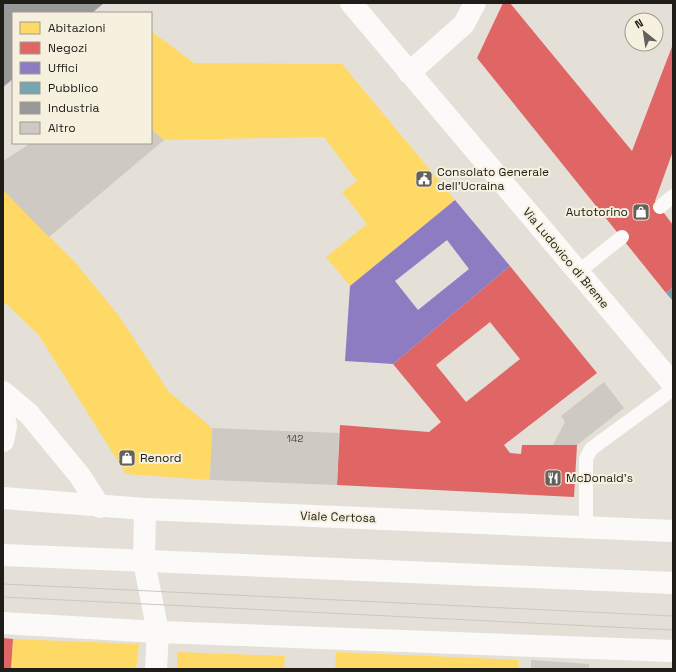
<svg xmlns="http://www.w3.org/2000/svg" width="676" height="672" viewBox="0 0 676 672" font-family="'Space Grotesk',sans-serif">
  <rect width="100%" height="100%" fill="#e4e0d7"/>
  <g fill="#ffd966">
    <polygon points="151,31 194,63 342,64 455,200 350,286 326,257 367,224 342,192 357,181 324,137 164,140 151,129"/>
    <polygon points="3,190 75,262 119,316 169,392 212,428 210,480 126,474 38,334 3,301"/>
    <polygon points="13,639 139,644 136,669 11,669"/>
    <polygon points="177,652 285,656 284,669 177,669"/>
    <polygon points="336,652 519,660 518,669 335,669"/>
  </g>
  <g fill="#e06666" fill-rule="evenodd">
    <polygon points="503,3 510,3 632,151 673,44 673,151 655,201 673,225 673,287 666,293 477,58"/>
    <path d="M510 266 597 373 504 445 510 453 521 454 522 445H577L574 497 337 485 340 425 429 432 441 422 393 364ZM490 322 520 359 466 402 436 365Z"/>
    <polygon points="3,638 13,639 11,669 3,669"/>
  </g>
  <path fill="#8e7cc3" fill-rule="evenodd" d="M455 200 510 266 393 364 345 361 350 286ZM447 240 469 269 418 310 395 281Z"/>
  <polygon fill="#76a5af" points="673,287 673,301 666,293"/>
  <polygon fill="#999" points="3,3 104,3 92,13 13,13 13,79 3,87"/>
  <g fill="#cec9c3">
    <polygon points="151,129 164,140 49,237 3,190 3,161 31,143 151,143"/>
    <polygon points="604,382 624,408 577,445 553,445 565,422 561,416"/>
    <polygon points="212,428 339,433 337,485 210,480"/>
    <polygon points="531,660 589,664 589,669 531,669"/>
  </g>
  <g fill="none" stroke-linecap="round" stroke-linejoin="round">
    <g stroke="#fbfaf9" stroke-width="14">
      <polyline points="660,207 673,196"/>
      <polyline points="578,272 622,237"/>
      <polyline points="586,527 586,459 591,449 673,389"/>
    </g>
    <g stroke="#fbfaf9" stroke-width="22">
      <polyline points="351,3 673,384"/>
      <polyline points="409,73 464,24 475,3"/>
      <polyline points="3,392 29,414 80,476 100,507"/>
      <polyline points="3,411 6,426 3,441"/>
      <polyline points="3,498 145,509 673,531"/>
      <polyline points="145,509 144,562 158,632 156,669"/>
      <polyline points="3,623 158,632 673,651"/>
    </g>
    <polyline stroke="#fbfaf9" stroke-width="22" points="3,555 673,583"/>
    <g stroke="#c9c8c6" stroke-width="1">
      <polyline points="3,584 673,616"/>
      <polyline points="3,597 673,630"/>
    </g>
  </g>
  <defs>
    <g id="civic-square" transform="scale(0.9)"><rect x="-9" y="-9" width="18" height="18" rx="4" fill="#64615a" stroke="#f6f0df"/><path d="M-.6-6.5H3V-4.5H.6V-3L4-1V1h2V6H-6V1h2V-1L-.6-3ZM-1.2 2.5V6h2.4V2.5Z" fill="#fff"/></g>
    <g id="shop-square" transform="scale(0.9)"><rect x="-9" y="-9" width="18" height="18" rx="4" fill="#64615a" stroke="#f6f0df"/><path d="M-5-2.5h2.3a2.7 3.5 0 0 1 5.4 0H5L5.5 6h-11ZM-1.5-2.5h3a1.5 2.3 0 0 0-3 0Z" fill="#fff"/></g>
    <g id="restaurant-square" transform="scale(0.9)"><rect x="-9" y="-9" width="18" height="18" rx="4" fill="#64615a" stroke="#f6f0df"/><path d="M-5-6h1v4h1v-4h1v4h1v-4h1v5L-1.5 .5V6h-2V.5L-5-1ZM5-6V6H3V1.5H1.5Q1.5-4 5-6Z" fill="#fff"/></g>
  </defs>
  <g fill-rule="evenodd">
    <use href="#civic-square" x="424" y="179"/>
    <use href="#shop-square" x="641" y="212"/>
    <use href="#shop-square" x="127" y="458"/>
    <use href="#restaurant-square" x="553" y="478"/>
  </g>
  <g text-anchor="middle" stroke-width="4" stroke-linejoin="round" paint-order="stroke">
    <g font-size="10" fill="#4c4a44">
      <text x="295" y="442">142</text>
    </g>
    <g font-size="12" fill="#1f1d17" stroke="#f6f0df" text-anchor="start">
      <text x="437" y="176">Consolato Generale<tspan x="437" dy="14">dell'Ucraina</tspan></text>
      <text x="628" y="216" text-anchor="end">Autotorino</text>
      <text x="140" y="462">Renord</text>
      <text x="566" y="482">McDonald's</text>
    </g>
    <g font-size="12" fill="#1f1d17" stroke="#f6f0df">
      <text transform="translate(566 258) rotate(50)" y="4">Via Ludovico di Breme</text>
      <text transform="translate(338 517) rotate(2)" y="4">Viale Certosa</text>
    </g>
  </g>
  <rect width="676" height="672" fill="none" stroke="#1f1d17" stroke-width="8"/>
  <rect x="12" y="12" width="140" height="132" fill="#f6f0df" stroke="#a09c8f"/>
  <rect x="20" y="22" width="20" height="12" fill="#ffd966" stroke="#a09c8f"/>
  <text x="48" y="32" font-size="12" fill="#1f1d17">Abitazioni</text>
  <rect x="20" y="42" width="20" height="12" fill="#e06666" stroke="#a09c8f"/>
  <text x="48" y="52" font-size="12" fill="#1f1d17">Negozi</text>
  <rect x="20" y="62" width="20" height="12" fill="#8e7cc3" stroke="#a09c8f"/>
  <text x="48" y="72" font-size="12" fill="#1f1d17">Uffici</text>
  <rect x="20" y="82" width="20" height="12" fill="#76a5af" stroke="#a09c8f"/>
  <text x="48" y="92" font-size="12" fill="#1f1d17">Pubblico</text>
  <rect x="20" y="102" width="20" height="12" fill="#999999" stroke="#a09c8f"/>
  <text x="48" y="112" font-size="12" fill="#1f1d17">Industria</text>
  <rect x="20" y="122" width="20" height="12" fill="#cec9c3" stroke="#a09c8f"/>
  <text x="48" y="132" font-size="12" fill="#1f1d17">Altro</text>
  <g transform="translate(644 32) rotate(330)"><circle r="19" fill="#f6f0df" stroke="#a09c8f"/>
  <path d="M0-3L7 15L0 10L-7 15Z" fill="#64615a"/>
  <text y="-6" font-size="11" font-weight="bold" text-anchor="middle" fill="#1f1d17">N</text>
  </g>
</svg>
